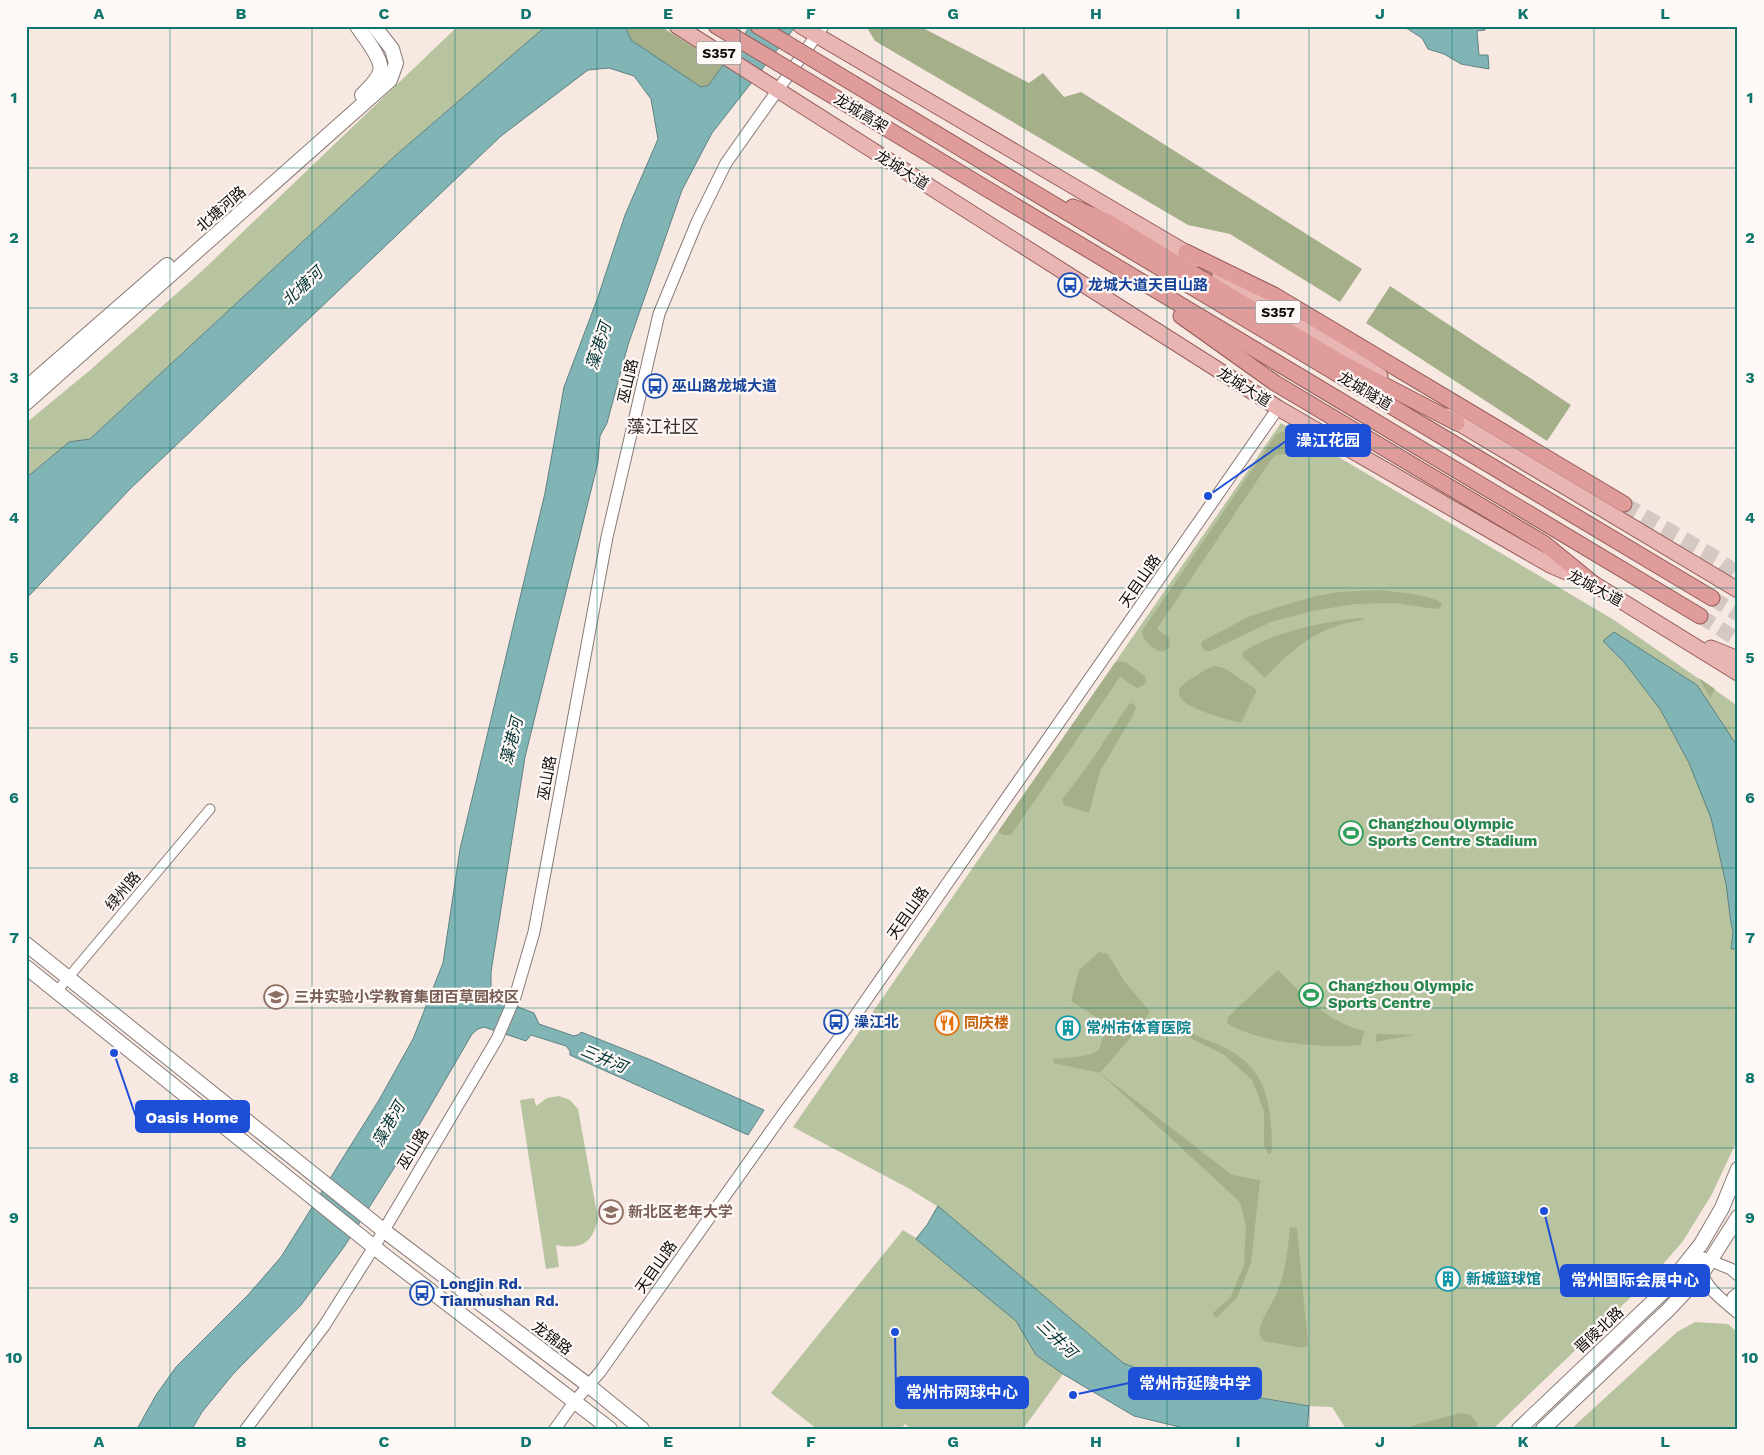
<svg xmlns="http://www.w3.org/2000/svg" width="1764" height="1455" viewBox="0 0 1764 1455" font-family="'Work Sans','Noto Sans SC',sans-serif">
  <rect width="100%" height="100%" fill="#f8e8e2"/>
  <g fill="#b8c39f">
    <polygon points="458,26 546,26 396,155 90,439 69,442 26,478 26,423 89,371 202,271"/>
    <polygon points="1281,423 1614,620 1738,706 1738,1136 1734,1147 1712,1194 1683,1241 1652,1277 1493,1429 1346,1429 1332,1407 1309,1406 1177,1384 1123,1363 1063,1374 1023,1429 911,1429 905,1424 901,1429 817,1429 771,1393 903,1230 916,1238 927,1225 937,1206 908,1188 793,1127"/>
    <path d="M559 1096 570 1100 578 1109 598 1219C592 1244 581 1250 556 1245L559 1267 546 1269 520 1100 534 1098 536 1106 547 1098Z"/>
    <polygon points="1695,1322 1728,1324 1738,1333 1738,1429 1571,1429 1677,1332"/>
  </g>
  <g fill="#a5b08a">
    <polygon points="625,26 660,26 723,65 709,85 701,87 630,40"/>
    <polygon points="866,26 919,26 1029,83 1043,73 1064,97 1081,92 1362,269 1340,302 1230,234 1188,225 875,41"/>
    <polygon points="1390,286 1571,405 1547,441 1366,323"/>
    <path d="M1281 432H1288L1309 445 1306 452 1276 455 1271 460 1157 629 1169 638 1170 646C1169 648 1166 650 1164 651 1154 653 1142 639 1142 631L1276 435Z"/>
    <path d="M1379 590C1393 592 1433 594 1442 604L1440 608 1435 609 1395 603 1355 604 1312 611 1271 622 1210 651H1205L1201 645 1203 641 1248 617 1285 605 1316 596 1339 592Z"/>
    <path d="M1361 618 1365 620C1324 623 1292 648 1265 678L1242 656 1243 652C1274 632 1324 621 1361 618Z"/>
    <polygon points="1120,661 1125,662 1145,676 1146,682 1142,686 1137,688 1120,677 1011,835 1003,835 998,832 1115,663"/>
    <path d="M1215 666 1224 668 1257 690 1241 723C1228 719 1153 703 1188 681 1197 675 1205 669 1215 666Z"/>
    <polygon points="1699,678 1715,689 1710,698"/>
    <polygon points="1133,703 1136,708 1131,719 1100,771 1089,813 1064,805 1062,800 1089,764 1129,704"/>
    <path d="M1099 952 1108 954 1124 981 1150 1012 1141 1025 1100 1073 1232 1175 1260 1180 1251 1263 1237 1298 1216 1318 1213 1313 1230 1298 1244 1265 1246 1225 1240 1202 1100 1073 1054 1063 1053 1059C1062 1058 1090 1057 1097 1051 1100 1049 1101 1043 1102 1040 1104 1032 1105 1027 1101 1020L1071 1001 1079 970Z"/>
    <path d="M1278 970C1304 996 1327 1022 1364 1031L1361 1045C1324 1049 1258 1043 1227 1023L1228 1017Z"/>
    <path d="M1170 1018C1186 1032 1202 1038 1221 1046 1268 1067 1271 1104 1272 1150L1270 1154 1268 1153 1264 1147V1111L1252 1080 1223 1054 1182 1034 1167 1019Z"/>
    <polygon points="1377,1034 1414,1035 1375,1042"/>
    <path d="M1290 1227 1297 1228 1308 1345 1302 1348 1264 1341 1259 1334C1261 1317 1271 1308 1277 1292 1286 1271 1288 1249 1290 1227Z"/>
    <polygon points="1461,1413 1470,1415 1477,1423 1477,1429 1411,1429 1411,1426"/>
  </g>
  <g fill="#80b4b5" stroke="#5f8282">
    <polygon points="546,26 625,26 631,40 701,87 709,85 750,26 796,26 712,133 682,190 628,345 607,423 600,436 598,462 525,757 491,972 491,987 495,998 534,1013 539,1024 574,1036 580,1034 581,1032 651,1060 764,1110 748,1135 570,1055 570,1051 566,1046 531,1035 526,1041 484,1027 478,1029 472,1034 396,1165 344,1247 301,1305 234,1373 202,1412 192,1429 137,1429 156,1395 176,1367 248,1295 281,1257 379,1100 413,1039 443,963 460,849 545,493 564,387 598,297 625,215 658,139 651,99 634,76 609,68 588,70 501,136 130,489 26,599 26,478 69,442 90,439 396,155"/>
    <polygon points="1403,26 1485,26 1485,30 1477,31 1479,55 1488,55 1489,69 1461,64 1444,54 1428,49 1422,38"/>
    <polygon points="1614,632 1697,685 1738,747 1738,949 1731,949 1733,932 1731,923 1726,884 1714,831 1711,818 1689,763 1660,709 1624,662 1603,641"/>
    <polygon points="938,1206 1123,1363 1177,1384 1309,1406 1307,1429 1188,1429 1134,1416 1063,1374 1036,1355 1016,1321 916,1239 927,1225"/>
  </g>
  <g fill="none" stroke-linecap="round" stroke-linejoin="round">
    <g stroke="#d5c7c2" stroke-width="15" stroke-dasharray="15 8" stroke-linecap="butt">
      <polyline points="1624,504 1718,559 1738,575"/>
      <polyline points="1712,598 1738,614"/>
      <polyline points="1700,616 1738,640"/>
    </g>
    <g stroke="#887a75" stroke-width="11">
      <polyline id="minor" points="57,991 210,809"/>
    </g>
    <g stroke="#887a75" stroke-width="13">
      <g id="tertiary">
        <path d="M1693 1254C1705 1286 1712 1292 1738 1313"/>
        <polyline points="1704,1258 1731,1269 1738,1275"/>
        <polyline points="1736,1311 1733,1297 1738,1293"/>
        <polyline points="246,1429 324,1326 374,1247 497,1039 515,997 534,932 607,537 659,314 697,222 726,163 823,26"/>
        <polyline points="555,1429 575,1401 600,1372 783,1114 848,1026 1278,408"/>
      </g>
    </g>
    <g stroke="#887a75" stroke-width="16">
      <g id="secondary">
        <path d="M357 26C364 37 384 60 380 72 377 81 369 88 362 95"/>
        <polyline points="26,388 167,265"/>
        <polyline points="26,403 390,80 396,63 392,49 374,26"/>
        <polyline points="26,944 383,1230 588,1385 642,1429"/>
        <polyline points="26,967 384,1255 610,1429"/>
        <polyline points="1519,1429 1663,1292 1701,1244 1722,1208 1738,1169"/>
        <polyline points="1543,1429 1668,1310 1701,1275 1738,1217"/>
      </g>
    </g>
    <g stroke="#925a57" stroke-width="17">
      <g id="primary">
        <polyline points="677,26 1278,408 1550,565 1594,584 1738,673"/>
        <polyline points="801,26 1197,259"/>
        <polyline points="1220,275 1380,376"/>
        <polyline points="1447,416 1738,590"/>
        <polyline points="1711,648 1738,659"/>
      </g>
    </g>
    <g stroke="#925a57" stroke-width="17">
      <g id="trunk">
        <polyline points="716,26 778,63"/>
        <polyline points="758,26 791,46"/>
        <polyline points="1018,183 1712,598"/>
        <polyline points="1007,201 1700,616"/>
        <polyline points="1073,207 1108,222 1338,361 1457,423"/>
        <polyline points="1186,252 1274,295 1624,504"/>
        <polyline points="1181,316 1275,383 1545,544 1594,584"/>
      </g>
    </g>
    <use href="#minor" stroke="#fff" stroke-width="9"/>
    <use href="#tertiary" stroke="#fff" stroke-width="11"/>
    <use href="#secondary" stroke="#fff" stroke-width="14"/>
    <use href="#primary" stroke="#e8b5b3" stroke-width="15"/>
    <use href="#trunk" stroke="#e09c9a" stroke-width="15"/>
    <g stroke="#925a57" stroke-width="17" stroke-linecap="butt">
      <g id="trunk-bridge">
        <polyline points="791,46 1018,183"/>
        <polyline points="778,63 1007,201"/>
      </g>
    </g>
    <use href="#trunk-bridge" stroke="#e09c9a" stroke-width="15"/>
  </g>
  <path fill="none" stroke="#0f766e" stroke-width="1" stroke-opacity="0.55" d="M170 26V1429M312 26V1429M455 26V1429M597 26V1429M740 26V1429M882 26V1429M1024 26V1429M1167 26V1429M1309 26V1429M1452 26V1429M1594 26V1429M26 168H1738M26 308H1738M26 448H1738M26 588H1738M26 728H1738M26 868H1738M26 1008H1738M26 1148H1738M26 1288H1738"/>
  <defs>
    <g id="bus-ring" transform="scale(1.25)"><circle r="9.5" fill="#fef8f6" stroke="#1a4fb4" stroke-width="1.5"/><path d="M-5-6H5V4H4V6H2V4H-2V6H-4V4H-5ZM-3.5-4V0h7V-4ZM-3.5 1.2v1.5H-2V1.2ZM2 1.2v1.5H3.5V1.2Z" fill="#1a4fb4"/></g>
    <g id="stadium-ring" transform="scale(1.25)"><circle r="9.5" fill="#fef8f6" stroke="#2e9e5b" stroke-width="1.5"/><path d="M0-5a6.5 5 0 1 0 0 10a6.5 5 0 1 0 0-10ZM-3.5-1.8h7v3.6h-7Z" fill="#2e9e5b"/></g>
    <g id="school-ring" transform="scale(1.25)"><circle r="9.5" fill="#fef8f6" stroke="#8d6e63" stroke-width="1.5"/><path d="M0-5L7-2L0 1L-7-2ZM-4 1L0 2.5L4 1V4Q0 6-4 4Z" fill="#8d6e63"/></g>
    <g id="restaurant-ring" transform="scale(1.25)"><circle r="9.5" fill="#fef8f6" stroke="#e8710a" stroke-width="1.5"/><path d="M-5-6h1v4h1v-4h1v4h1v-4h1v5L-1.5 .5V6h-2V.5L-5-1ZM5-6V6H3V1.5H1.5Q1.5-4 5-6Z" fill="#e8710a"/></g>
    <g id="building-ring" transform="scale(1.25)"><circle r="9.5" fill="#fef8f6" stroke="#0f9aa8" stroke-width="1.5"/><path d="M-4-6H4V6H1V3H-1V6H-4ZM-2.5-4.3h1.7v1.8h-1.7ZM.8-4.3h1.7v1.8H.8ZM-2.5-1h1.7V.8h-1.7ZM.8-1h1.7V.8H.8Z" fill="#0f9aa8"/></g>
  </defs>
  <g fill-rule="evenodd">
    <use href="#bus-ring" x="1070" y="285"/>
    <use href="#bus-ring" x="655" y="386"/>
    <use href="#stadium-ring" x="1351" y="833"/>
    <use href="#stadium-ring" x="1311" y="995"/>
    <use href="#school-ring" x="276" y="997"/>
    <use href="#bus-ring" x="836" y="1022"/>
    <use href="#restaurant-ring" x="947" y="1023"/>
    <use href="#building-ring" x="1068" y="1028"/>
    <use href="#school-ring" x="611" y="1212"/>
    <use href="#building-ring" x="1448" y="1279"/>
    <use href="#bus-ring" x="422" y="1293"/>
  </g>
  <g text-anchor="middle" stroke-width="4.5" stroke-linejoin="round" paint-order="stroke">
    <g fill="#fef8f6" stroke="#585351" stroke-width="1">
      <rect x="696.5" y="41.5" width="45" height="23" rx="4"/>
      <rect x="1255.5" y="300.5" width="45" height="23" rx="4"/>
    </g>
    <g font-size="14" font-weight="bold" fill="#110c0a">
      <text x="719" y="58">S357</text>
      <text x="1278" y="317">S357</text>
    </g>
    <g font-size="15" fill="#110c0a" stroke="#fef8f6">
      <text transform="translate(861 113) rotate(31)" y="5">龙城高架</text>
      <text transform="translate(902 170) rotate(32)" y="5">龙城大道</text>
      <text transform="translate(221 209) rotate(-41)" y="5">北塘河路</text>
      <text transform="translate(628 381) rotate(-77)" y="5">巫山路</text>
      <text transform="translate(1244 387) rotate(32)" y="5">龙城大道</text>
      <text transform="translate(1365 391) rotate(31)" y="5">龙城隧道</text>
      <text transform="translate(1140 581) rotate(-55)" y="5">天目山路</text>
      <text transform="translate(1595 588) rotate(28)" y="5">龙城大道</text>
      <text transform="translate(547 778) rotate(-80)" y="5">巫山路</text>
      <text transform="translate(123 891) rotate(-50)" y="5">绿州路</text>
      <text transform="translate(908 913) rotate(-55)" y="5">天目山路</text>
      <text transform="translate(413 1149) rotate(-59)" y="5">巫山路</text>
      <text transform="translate(656 1267) rotate(-55)" y="5">天目山路</text>
      <text transform="translate(1599 1330) rotate(-43)" y="5">晋陵北路</text>
      <text transform="translate(552 1338) rotate(37)" y="5">龙锦路</text>
    </g>
    <g font-size="15" font-weight="bold" fill="#164399" stroke="#fef8f6" text-anchor="start">
      <text x="1088" y="290">龙城大道天目山路</text>
      <text x="672" y="391">巫山路龙城大道</text>
      <text x="854" y="1027">澡江北</text>
      <text x="440" y="1289">Longjin Rd.<tspan x="440" dy="17">Tianmushan Rd.</tspan></text>
    </g>
    <g font-size="15" font-weight="bold" fill="#27864d" stroke="#fef8f6" text-anchor="start">
      <text x="1368" y="829">Changzhou Olympic<tspan x="1368" dy="17">Sports Centre Stadium</tspan></text>
      <text x="1328" y="991">Changzhou Olympic<tspan x="1328" dy="17">Sports Centre</tspan></text>
    </g>
    <g font-size="15" font-weight="bold" fill="#785e54" stroke="#fef8f6" text-anchor="start">
      <text x="294" y="1002">三井实验小学教育集团百草园校区</text>
      <text x="628" y="1217">新北区老年大学</text>
    </g>
    <g font-size="15" font-weight="bold" fill="#c56008" stroke="#fef8f6" text-anchor="start">
      <text x="964" y="1028">同庆楼</text>
    </g>
    <g font-size="15" font-weight="bold" fill="#0d838f" stroke="#fef8f6" text-anchor="start">
      <text x="1086" y="1033">常州市体育医院</text>
      <text x="1466" y="1284">新城篮球馆</text>
    </g>
    <g font-size="16" font-style="italic" fill="#003435" stroke="#fef8f6">
      <text transform="translate(302 286) rotate(-43)" y="6">北塘河</text>
      <text transform="translate(598 346) rotate(-72)" y="6">藻港河</text>
      <text transform="translate(511 741) rotate(-76)" y="6">藻港河</text>
      <text transform="translate(604 1058) rotate(23)" y="6">三井河</text>
      <text transform="translate(388 1124) rotate(-60)" y="6">藻港河</text>
      <text transform="translate(1057 1338) rotate(44)" y="6">三井河</text>
    </g>
    <g font-size="18" fill="#392d29" stroke="#fef8f6">
      <text x="663" y="433">藻江社区</text>
    </g>
  </g>
  <path fill="none" stroke="#1d4ed8" stroke-width="2" d="M1208 496L1286 441M114 1053L136 1117M1544 1211L1561 1280M1073 1395L1129 1383M895 1332L896 1393"/>
  <g fill="#1d4ed8" stroke="#fef8f6" stroke-width="2">
    <circle cx="1208" cy="496" r="5"/>
    <circle cx="114" cy="1053" r="5"/>
    <circle cx="1544" cy="1211" r="5"/>
    <circle cx="1073" cy="1395" r="5"/>
    <circle cx="895" cy="1332" r="5"/>
  </g>
  <g fill="#1d4ed8" stroke="#1d4ed8" stroke-width="2">
    <rect x="1286" y="425" width="84" height="31" rx="5"/>
    <rect x="136" y="1101" width="113" height="31" rx="5"/>
    <rect x="1561" y="1265" width="148" height="31" rx="5"/>
    <rect x="1129" y="1368" width="132" height="31" rx="5"/>
    <rect x="896" y="1377" width="132" height="31" rx="5"/>
  </g>
  <g font-size="16" text-anchor="middle" font-weight="bold" fill="#fff">
    <text x="1328" y="446">澡江花园</text>
    <text x="192" y="1123">Oasis Home</text>
    <text x="1635" y="1286">常州国际会展中心</text>
    <text x="1195" y="1389">常州市延陵中学</text>
    <text x="962" y="1398">常州市网球中心</text>
  </g>
  <rect width="1764" height="1455" fill="none" stroke="#fef8f6" stroke-width="55"/>
  <rect x="28" y="28" width="1708" height="1400" fill="none" stroke="#0f766e" stroke-width="2"/>
  <g font-size="16" text-anchor="middle" font-weight="bold" fill="#0f766e">
    <text x="99" y="19">A</text>
    <text x="241" y="19">B</text>
    <text x="384" y="19">C</text>
    <text x="526" y="19">D</text>
    <text x="668" y="19">E</text>
    <text x="811" y="19">F</text>
    <text x="953" y="19">G</text>
    <text x="1096" y="19">H</text>
    <text x="1238" y="19">I</text>
    <text x="1380" y="19">J</text>
    <text x="1523" y="19">K</text>
    <text x="1665" y="19">L</text>
    <text x="14" y="103">1</text>
    <text x="1750" y="103">1</text>
    <text x="14" y="243">2</text>
    <text x="1750" y="243">2</text>
    <text x="14" y="383">3</text>
    <text x="1750" y="383">3</text>
    <text x="14" y="523">4</text>
    <text x="1750" y="523">4</text>
    <text x="14" y="663">5</text>
    <text x="1750" y="663">5</text>
    <text x="14" y="803">6</text>
    <text x="1750" y="803">6</text>
    <text x="14" y="943">7</text>
    <text x="1750" y="943">7</text>
    <text x="14" y="1083">8</text>
    <text x="1750" y="1083">8</text>
    <text x="14" y="1223">9</text>
    <text x="1750" y="1223">9</text>
    <text x="14" y="1363">10</text>
    <text x="1750" y="1363">10</text>
    <text x="99" y="1447">A</text>
    <text x="241" y="1447">B</text>
    <text x="384" y="1447">C</text>
    <text x="526" y="1447">D</text>
    <text x="668" y="1447">E</text>
    <text x="811" y="1447">F</text>
    <text x="953" y="1447">G</text>
    <text x="1096" y="1447">H</text>
    <text x="1238" y="1447">I</text>
    <text x="1380" y="1447">J</text>
    <text x="1523" y="1447">K</text>
    <text x="1665" y="1447">L</text>
  </g>
</svg>
